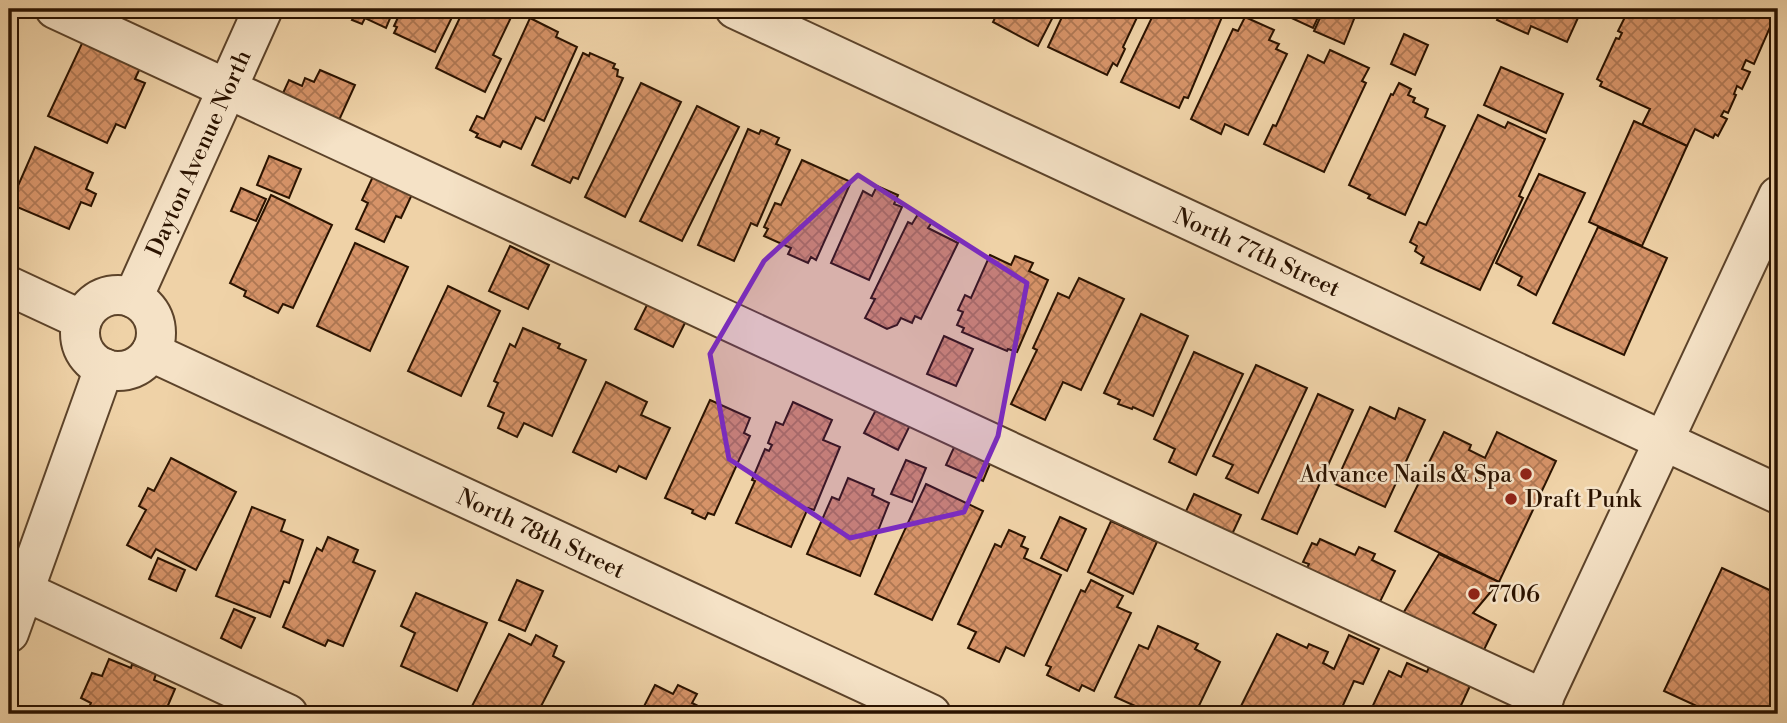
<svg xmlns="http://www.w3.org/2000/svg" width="1787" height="723" viewBox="0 0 1787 723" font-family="'Libre Bodoni',serif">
  <defs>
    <pattern id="building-cross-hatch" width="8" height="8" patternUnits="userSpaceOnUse" patternTransform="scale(1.75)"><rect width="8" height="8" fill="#d69368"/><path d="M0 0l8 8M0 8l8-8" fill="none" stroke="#ae7753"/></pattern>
  </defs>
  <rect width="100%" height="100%" fill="#efd2a7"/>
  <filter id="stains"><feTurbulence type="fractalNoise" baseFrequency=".00286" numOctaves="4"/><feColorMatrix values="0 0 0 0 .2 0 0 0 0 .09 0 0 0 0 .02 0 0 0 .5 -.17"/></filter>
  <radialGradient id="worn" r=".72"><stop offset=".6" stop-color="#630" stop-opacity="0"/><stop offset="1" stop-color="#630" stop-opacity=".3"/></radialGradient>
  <g fill="url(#building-cross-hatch)" stroke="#2b1300" stroke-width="2">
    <polygon points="85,9 118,9 113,21"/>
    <polygon points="343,9 394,9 386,28 365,18 362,24 352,20 355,15"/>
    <polygon points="402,9 406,11 407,9 456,9 435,52 394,33 397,27 394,26"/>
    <polygon points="464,9 515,9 493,55 501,59 485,92 436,68"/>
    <polygon points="955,9 972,9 969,15"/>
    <polygon points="993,9 1057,9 1038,46 993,22 998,12"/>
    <polygon points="1069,9 1141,9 1123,47 1125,49 1117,66 1113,63 1107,75 1048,47 1062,17 1065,18"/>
    <polygon points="1156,9 1205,9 1222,17 1188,98 1184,97 1179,108 1121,82"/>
    <polygon points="1288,9 1322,9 1313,28 1285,15"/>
    <polygon points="1324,9 1358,9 1344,44 1314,31"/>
    <polygon points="1502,9 1582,9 1567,42 1531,26 1528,34 1497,20"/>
    <polygon points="1629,9 1778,9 1754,64 1746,60 1742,69 1750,72 1742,89 1737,86 1734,94 1736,95 1728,113 1724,111 1721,116 1727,119 1718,136 1715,134 1713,138 1695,129 1687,146 1642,125 1650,109 1600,86 1602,82 1597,79 1616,38 1619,39 1622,33 1618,31"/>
    <polygon points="1245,17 1274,30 1269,40 1279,44 1276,49 1287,54 1248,135 1225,124 1221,134 1191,119 1233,29 1238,31"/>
    <polygon points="530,18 558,32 556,37 577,47 544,121 536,117 521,149 503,141 500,147 476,137 478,134 470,130 477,116 484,119"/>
    <polygon points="1404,34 1428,45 1415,75 1391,64"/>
    <polygon points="85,37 142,64 135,79 145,83 125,128 116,124 107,143 48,116"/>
    <polygon points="1330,50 1369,68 1362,81 1366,83 1324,172 1264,144 1273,125 1276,126 1308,55 1324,63"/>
    <polygon points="583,53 589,56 590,53 615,64 613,68 618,70 617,76 623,78 578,179 573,177 570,183 532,165"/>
    <polygon points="1501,67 1563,94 1546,133 1484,105"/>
    <polygon points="320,70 355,85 335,129 278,104 289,80 302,86 305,78 314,82"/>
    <polygon points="641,83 681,102 625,217 585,197"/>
    <polygon points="1399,83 1411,89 1408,95 1415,98 1413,102 1428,109 1425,117 1445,126 1405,215 1368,198 1370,195 1349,185 1391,94 1393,95"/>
    <polygon points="697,106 739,127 682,241 640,221"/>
    <polygon points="1478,115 1505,128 1508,122 1545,139 1519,196 1523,198 1480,290 1421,263 1424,257 1415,251 1417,246 1410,242 1419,222 1426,225"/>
    <polygon points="1634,121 1687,146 1642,246 1589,222"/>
    <polygon points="748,129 759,134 761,130 779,138 776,144 790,150 757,226 751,223 734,261 698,245"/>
    <polygon points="35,147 93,173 86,189 96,194 91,206 81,202 69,229 10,204"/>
    <polygon points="269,156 301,169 289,198 257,185"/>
    <polygon points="802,160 851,182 816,260 811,257 808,263 788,254 791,248 764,236 768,229 764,227 775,203 781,205"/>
    <polygon points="376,170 415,188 401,218 396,216 384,242 356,229 368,203 362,200"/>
    <polygon points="1539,174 1585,193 1536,295 1518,285 1522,277 1496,263"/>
    <polygon points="877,186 898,195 894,204 902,207 869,280 831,263 863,191 872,196"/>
    <polygon points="241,188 266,199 256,221 231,211"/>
    <polygon points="271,195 332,225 293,308 283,304 278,313 244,296 246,291 230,283"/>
    <polygon points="918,214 932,222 928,228 958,243 921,319 915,316 912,323 901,318 897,325 887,329 865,318 875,299 871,298 908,222 912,224"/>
    <polygon points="1598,227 1667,258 1624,355 1553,323"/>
    <polygon points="355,243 408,267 370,351 317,326"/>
    <polygon points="510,246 549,265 528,309 489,291"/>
    <polygon points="990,255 1011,265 1015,256 1033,263 1029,271 1048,280 1017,352 1008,349 1007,351 962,332 964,328 957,325 963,312 958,310 965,295 971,298"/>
    <polygon points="1079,278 1124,299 1081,390 1063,382 1045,420 1011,404 1037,350 1033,348 1058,293 1069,298"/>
    <polygon points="448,286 500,311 461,396 408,371"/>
    <polygon points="649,301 687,319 673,347 635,329"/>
    <polygon points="1141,314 1188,336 1153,416 1133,407 1132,409 1118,404 1120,400 1104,393"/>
    <polygon points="523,328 560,344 558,348 586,360 552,436 524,423 517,437 498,428 504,413 488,406 498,383 494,381 510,344 515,347"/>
    <polygon points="944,336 973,349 956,386 927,374"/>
    <polygon points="1194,352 1243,374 1196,475 1169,462 1175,449 1154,439"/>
    <polygon points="1256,365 1307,388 1258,493 1226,478 1233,465 1213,456"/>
    <polygon points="606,382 647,402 641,415 670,428 646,479 619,466 616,472 573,452"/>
    <polygon points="1318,394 1353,410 1297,534 1262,519"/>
    <polygon points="710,400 750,418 744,433 750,436 714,515 708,513 705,519 692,513 693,510 665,498"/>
    <polygon points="793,402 832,420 823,440 840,447 814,510 808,508 791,547 736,523 755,481 752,480 765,449 769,451 772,445 768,443 776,422 783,425"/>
    <polygon points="880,402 913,419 898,450 864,433"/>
    <polygon points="1370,407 1395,419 1399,408 1425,420 1385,507 1335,484"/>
    <polygon points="1444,432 1471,445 1469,450 1485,458 1497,432 1556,461 1499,582 1395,531"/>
    <polygon points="956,443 992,459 983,481 946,465"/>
    <polygon points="171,458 236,492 196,570 156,549 151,558 127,545 146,510 139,506 148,488 154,491"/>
    <polygon points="906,460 926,468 912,502 891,494"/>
    <polygon points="848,478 874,489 872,495 889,503 860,576 807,554 832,497 839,500"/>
    <polygon points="926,484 983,511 932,620 875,594"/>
    <polygon points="1194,494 1241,515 1228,543 1181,522"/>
    <polygon points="252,507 285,520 281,531 303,540 289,583 284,581 270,617 216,596"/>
    <polygon points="1060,517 1086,529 1067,571 1041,558"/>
    <polygon points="1111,521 1157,542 1133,594 1088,572"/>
    <polygon points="1009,530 1025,537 1021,546 1028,549 1024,558 1061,575 1024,656 1006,647 999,662 968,648 976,632 958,624 995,544 1001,547"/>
    <polygon points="328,537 358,550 353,562 375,571 343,646 328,640 325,646 283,627 317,548 322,551"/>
    <polygon points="1320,539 1355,555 1359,547 1375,554 1372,560 1395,571 1375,612 1302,578 1309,564 1303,562 1312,543 1317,545"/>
    <polygon points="1439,554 1499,582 1473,613 1496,625 1480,658 1399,620"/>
    <polygon points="158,558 185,570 176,591 149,579"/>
    <polygon points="1722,568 1778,594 1778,714 1714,714 1664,691"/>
    <polygon points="517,580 543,591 525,631 499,620"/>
    <polygon points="1091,580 1123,596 1117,607 1131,613 1094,691 1082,685 1079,691 1047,675 1051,667 1046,665 1081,590 1085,592"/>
    <polygon points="416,593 487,623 457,691 401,666 415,633 401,626"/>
    <polygon points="234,609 255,618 241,648 221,638"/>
    <polygon points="1158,626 1198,644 1195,649 1220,662 1195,714 1176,714 1161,707 1158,714 1153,714 1115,697 1139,645 1148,649"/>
    <polygon points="509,634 531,645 536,635 557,646 553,656 564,662 537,714 481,714 482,712 472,706"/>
    <polygon points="1277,634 1307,648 1309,644 1328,652 1323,663 1334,669 1349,635 1379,649 1363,684 1354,681 1339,714 1237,714"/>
    <polygon points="109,659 131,668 132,664 156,674 154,680 175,689 166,710 177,714 86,714 91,703 81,698 92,673 102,676"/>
    <polygon points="1407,663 1427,672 1429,667 1470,686 1457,714 1369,714 1389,671 1401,677"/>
    <polygon points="655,685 673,694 678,685 697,694 692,703 706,710 704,714 640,714"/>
  </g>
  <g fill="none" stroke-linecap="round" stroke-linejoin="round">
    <g stroke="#5c432a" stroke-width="42">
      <g id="minor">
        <polyline points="55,9 1544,699"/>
        <path id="s1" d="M735 9 1778 494"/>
        <polyline points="9,286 82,320"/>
        <circle cx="118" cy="333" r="38"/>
        <path id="s2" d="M133 298 263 9"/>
        <path id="s3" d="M151 352 931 714"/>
        <polyline points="9,584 288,714"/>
        <polyline points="9,633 104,368"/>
        <polyline points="1536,714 1778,196"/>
      </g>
    </g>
    <use href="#minor" stroke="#f5e2c6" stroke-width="38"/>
  </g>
  <path fill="#7b2cbf" fill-opacity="0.2" stroke="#7b2cbf" stroke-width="5" stroke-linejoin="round" d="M858 175 1027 283 998 436 964 512 850 538 729 459 710 354 764 261Z"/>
  <g fill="#8f2418" stroke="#f5e2c6" stroke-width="2.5">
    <circle cx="1526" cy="474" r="7"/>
    <circle cx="1511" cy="499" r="7"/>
    <circle cx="1474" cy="594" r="7"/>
  </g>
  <g text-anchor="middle" stroke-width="5" stroke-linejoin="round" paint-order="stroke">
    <g font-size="23" fill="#2b1300" stroke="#f5e2c6">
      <text dy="8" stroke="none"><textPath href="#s2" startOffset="159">Dayton Avenue North</textPath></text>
      <text dy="8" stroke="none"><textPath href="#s1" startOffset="576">North 77th Street</textPath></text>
      <text dy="8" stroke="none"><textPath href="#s3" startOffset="430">North 78th Street</textPath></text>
    </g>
    <g font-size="23" fill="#2b1300" stroke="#f5e2c6" text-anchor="start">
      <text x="1512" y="482" text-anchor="end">Advance Nails &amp; Spa</text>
      <text x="1525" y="507">Draft Punk</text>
      <text x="1488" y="602">7706</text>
    </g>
  </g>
  <rect width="1787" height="723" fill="none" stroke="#efd2a7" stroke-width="35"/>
  <rect x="10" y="10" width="1766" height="702" fill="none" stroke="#2b1300" stroke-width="3.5"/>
  <rect x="18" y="18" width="1752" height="688" fill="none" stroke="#2b1300" stroke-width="2"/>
  <rect width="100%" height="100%" filter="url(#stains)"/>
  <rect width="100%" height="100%" fill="url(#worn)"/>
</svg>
